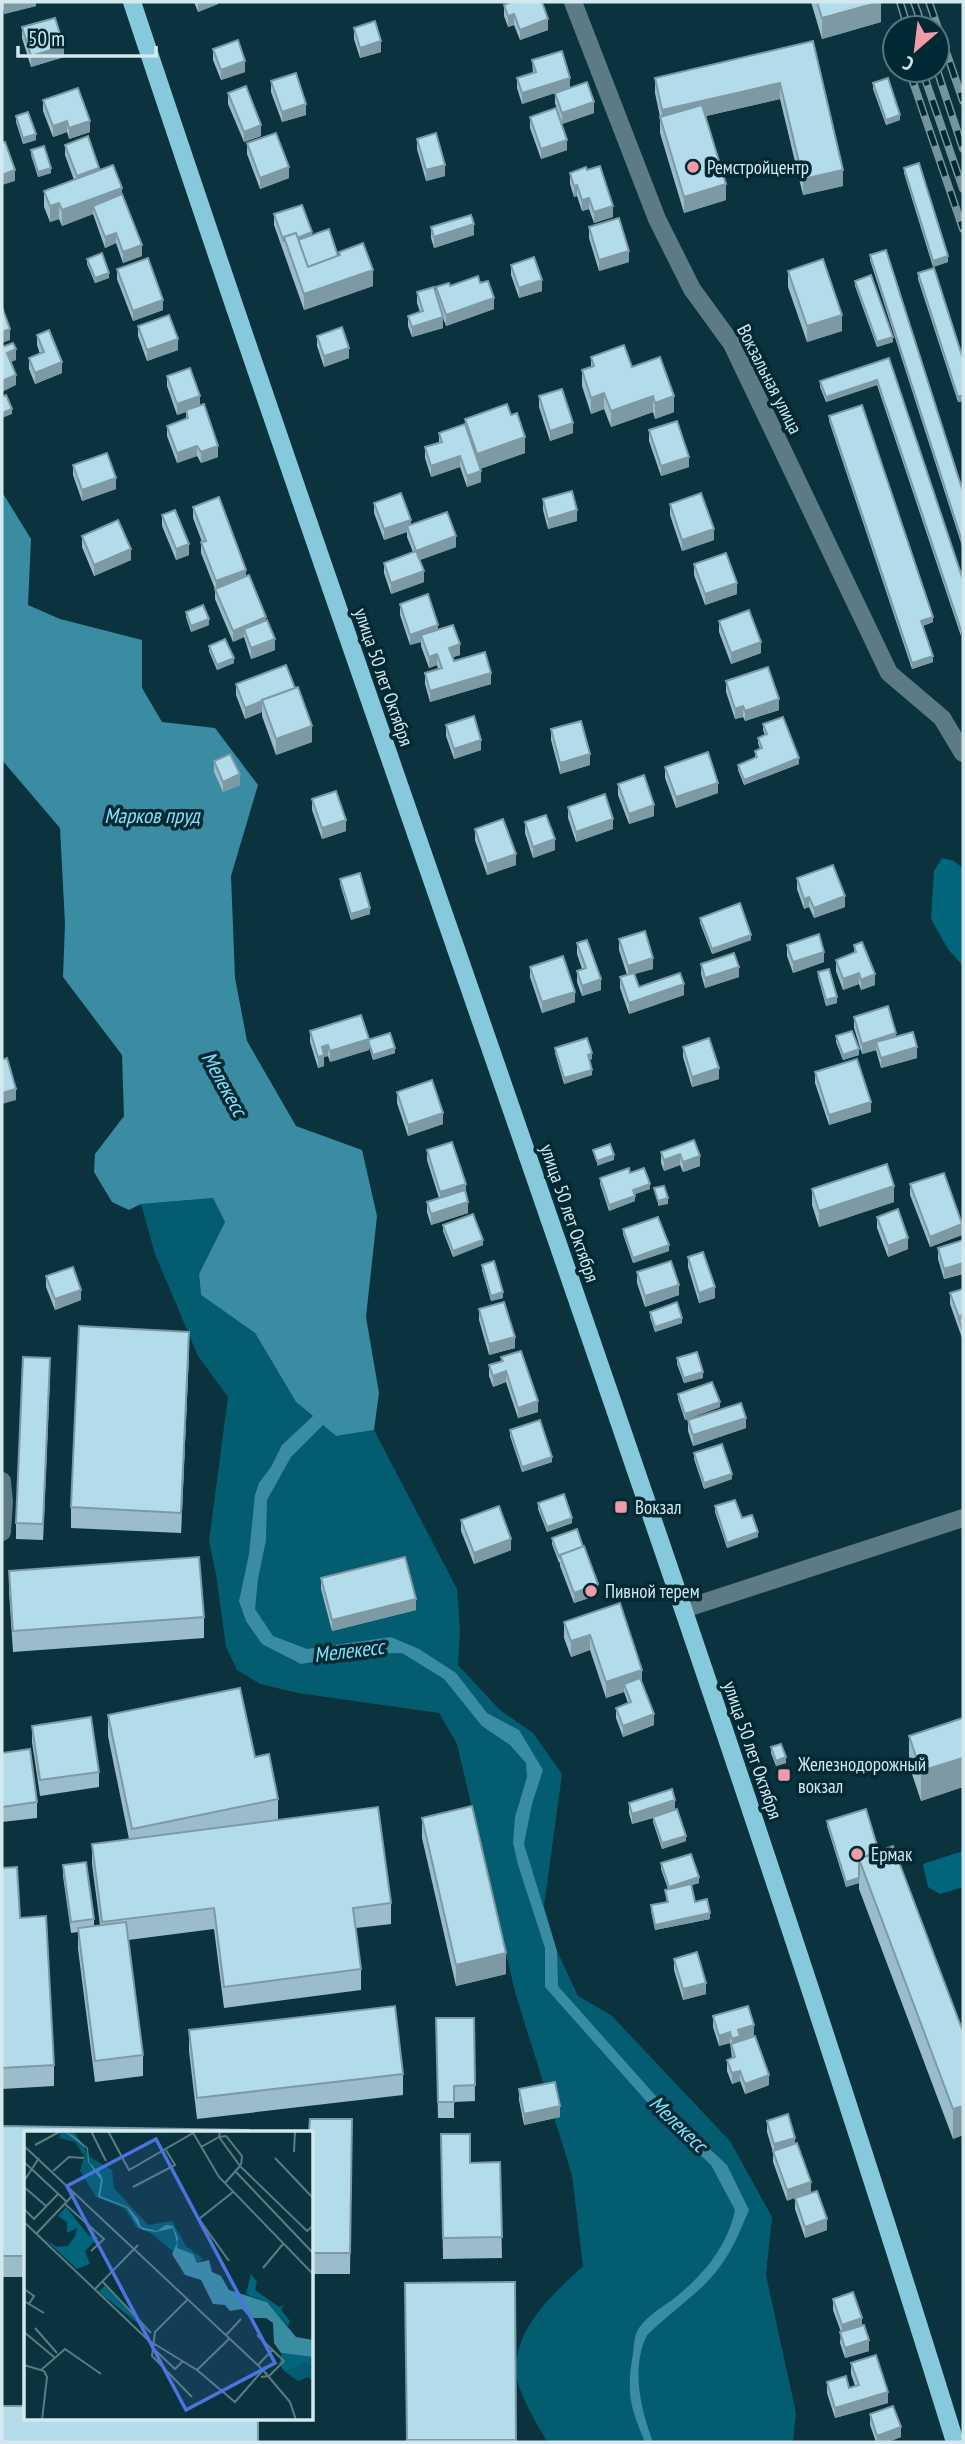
<svg xmlns="http://www.w3.org/2000/svg" width="965" height="2444" viewBox="0 0 965 2444" font-family="'PT Sans Narrow',sans-serif">
  <rect width="100%" height="100%" fill="#0a333e"/>
  <path fill="#035c6f" d="M213 1198 225 1222 199 1274 201 1295 255 1333 296 1402 336 1436 374 1430 457 1589 460 1630 458 1665 500 1710 533 1733 562 1774 544 1906 557 1951 578 1996 611 2015 730 2141 772 2217 766 2275 796 2413 793 2442H548C538 2427 517 2391 516 2373 514 2328 553 2294 583 2266L572 2175 515 1992 457 1744 439 1713 298 1693 260 1684 237 1670 226 1647 216 1574 209 1541 228 1397 198 1356 155 1254 141 1204Z"/>
  <g fill="#01667c">
    <polygon points="942,858 954,861 963,869 963,966 948,949 931,919 934,871"/>
    <polygon points="963,1851 963,1887 940,1894 928,1887 923,1864"/>
  </g>
  <path fill="#3a8ca2" d="M2 492 31 539 28 605 60 619 142 640V688L162 722 215 728 258 785 231 876 235 978 247 1041 296 1126 362 1150 377 1216 366 1317 379 1393 374 1430 336 1436 323 1425 291 1457 267 1500 266 1540 258 1579 255 1609 273 1636 307 1649 391 1637 419 1649 456 1673 487 1713 519 1730 543 1770 532 1804 524 1844 557 1951 558 1986 671 2113 727 2165 749 2210C736 2241 727 2263 702 2287 693 2296 649 2331 646 2337 631 2371 641 2410 653 2442H645C630 2407 626 2392 633 2354 634 2345 634 2335 639 2328 649 2314 663 2307 676 2297 705 2273 727 2247 735 2210L711 2165 663 2120 545 1987V1948L518 1865 513 1843 515 1817 527 1777 526 1763 510 1745 482 1726 444 1679 402 1653 358 1654 301 1664 262 1644 246 1621 239 1601 249 1554 255 1495 259 1483 271 1467 282 1445 313 1416 296 1402 255 1333 201 1295 199 1274 225 1222 213 1198 141 1204 129 1210 112 1202 94 1172 95 1154 124 1116 122 1055 63 977 65 924 60 828 2 760Z"/>
  <g fill="none" stroke-linecap="round" stroke-linejoin="round">
    <g stroke="#5c7b84" stroke-width="18">
      <polyline points="573,2 657,219 692,289 732,344 889,673 942,718 963,753"/>
      <polyline points="2,1481 4,1502 2,1532"/>
      <polyline points="684,1609 963,1518"/>
    </g>
    <path stroke="#86c8dc" stroke-width="18" d="M132 2C403 817 701 1622 955 2442"/>
    <g stroke="#76949c" stroke-width="8">
      <g id="rail">
        <polyline points="900,2 908,28"/>
        <polyline points="914,2 923,28"/>
        <polyline points="929,2 963,101"/>
        <polyline points="909,70 963,229"/>
        <polyline points="922,70 963,189"/>
        <polyline points="937,70 963,149"/>
      </g>
    </g>
    <use href="#rail" stroke="#002933" stroke-width="5" stroke-dasharray="16" stroke-linecap="butt"/>
  </g>
  <g fill="#9abdc9">
    <polygon points="2,2 36,2 36,6 4,14"/>
    <polygon points="194,2 218,2 218,4 198,12"/>
    <polygon points="811,2 881,2 881,22 822,39"/>
    <polygon points="504,5 548,30 520,40 514,25 508,27 504,16"/>
    <polygon points="22,27 64,57 31,67 22,38"/>
    <polygon points="354,28 381,52 360,58 354,39"/>
    <polygon points="813,41 843,186 803,195 780,99 706,116 726,200 684,213 660,133 660,117 655,93 655,78"/>
    <polygon points="213,49 245,72 221,80 213,60"/>
    <polygon points="532,60 570,87 594,113 562,124 555,103 555,93 522,104 517,88 517,78 533,73"/>
    <polygon points="271,81 306,115 282,122 271,92"/>
    <polygon points="873,83 900,120 886,125 873,89"/>
    <polygon points="228,93 261,136 244,142 228,104"/>
    <polygon points="43,100 90,132 69,139 67,132 53,137 43,111"/>
    <polygon points="16,116 36,140 23,144 16,122"/>
    <polygon points="530,117 567,150 541,159 530,128"/>
    <polygon points="417,139 445,176 426,181 417,149"/>
    <polygon points="247,143 289,178 260,189 247,154"/>
    <polygon points="65,145 99,170 122,195 142,256 123,263 116,243 105,248 93,214 62,226 59,219 50,222 44,207 44,191 74,180 65,155"/>
    <polygon points="31,150 51,173 38,177 31,155"/>
    <polygon points="904,168 948,262 933,267 904,173"/>
    <polygon points="587,170 613,217 594,223 589,209 582,211 577,196 574,197 570,184 570,173"/>
    <polygon points="274,214 312,235 339,255 339,252 373,286 304,310 274,225"/>
    <polygon points="431,227 474,235 434,248 431,238"/>
    <polygon points="589,227 629,262 599,271 589,238"/>
    <polygon points="870,255 963,492 963,549 870,260"/>
    <polygon points="87,259 109,278 95,283 87,264"/>
    <polygon points="511,265 542,291 519,298 511,275"/>
    <polygon points="117,269 163,310 133,321 117,279"/>
    <polygon points="788,271 842,331 807,342 788,287"/>
    <polygon points="918,273 963,359 963,401 958,402 918,279"/>
    <polygon points="855,281 893,342 877,347 855,286"/>
    <polygon points="480,283 494,309 446,326 443,318 443,328 412,337 408,326 408,316 420,312 417,303 417,292 436,294 436,287"/>
    <polygon points="138,326 178,350 147,361 138,336"/>
    <polygon points="37,335 62,373 35,384 29,369 29,358 40,354 37,345"/>
    <polygon points="317,336 349,358 324,367 317,346"/>
    <polygon points="591,357 632,367 674,412 655,419 653,412 611,427 604,409 591,414 582,386 582,370 591,367"/>
    <polygon points="889,358 963,580 961,636 877,385 826,402 820,387 820,381"/>
    <polygon points="167,376 200,406 218,457 201,463 197,456 177,463 167,436 167,426 186,419 186,412 177,415 167,386"/>
    <polygon points="539,396 573,433 550,441 539,407"/>
    <polygon points="829,416 933,622 923,626 933,662 912,669 829,421"/>
    <polygon points="465,419 525,453 480,469 481,482 467,487 460,467 431,477 425,458 425,447 439,443 439,433 465,424"/>
    <polygon points="649,430 689,467 661,476 649,441"/>
    <polygon points="73,465 116,489 82,501 73,475"/>
    <polygon points="543,499 577,521 548,529 543,510"/>
    <polygon points="374,503 411,525 456,547 420,560 424,582 391,594 384,573 384,563 413,552 407,537 407,532 384,540 374,513"/>
    <polygon points="670,504 714,540 682,551 670,515"/>
    <polygon points="193,507 246,576 266,620 275,650 251,659 244,637 233,642 215,599 215,589 201,553 201,542 202,542 193,518"/>
    <polygon points="162,515 189,555 176,560 162,526"/>
    <polygon points="82,536 131,560 94,576 82,547"/>
    <polygon points="694,564 737,594 705,605 694,575"/>
    <polygon points="400,604 438,630 460,655 452,657 454,661 491,684 430,702 425,684 425,673 438,669 437,665 429,668 421,646 421,642 410,645 400,615"/>
    <polygon points="186,612 209,625 191,632 186,617"/>
    <polygon points="719,621 761,653 731,664 719,632"/>
    <polygon points="209,646 234,663 217,670 209,651"/>
    <polygon points="726,681 779,710 745,721 743,717 735,719 726,692"/>
    <polygon points="236,684 295,688 312,742 276,755 262,716 262,712 245,719 236,695"/>
    <polygon points="763,724 799,764 744,785 738,770 738,765 755,758 755,751 760,749 758,743 758,738 765,735 763,730"/>
    <polygon points="446,725 481,750 454,759 446,736"/>
    <polygon points="551,729 590,765 560,774 551,740"/>
    <polygon points="214,761 240,785 223,792 214,772"/>
    <polygon points="665,767 718,793 676,808 665,778"/>
    <polygon points="618,784 654,816 629,824 618,795"/>
    <polygon points="312,799 346,831 322,839 312,810"/>
    <polygon points="568,807 613,829 576,842 568,818"/>
    <polygon points="525,822 555,850 533,858 525,833"/>
    <polygon points="475,829 516,865 487,875 475,840"/>
    <polygon points="797,878 845,907 814,918 809,907 804,909 797,889"/>
    <polygon points="340,879 370,914 351,920 340,884"/>
    <polygon points="700,918 751,940 712,954 700,923"/>
    <polygon points="619,939 653,969 634,974 639,987 684,995 629,1014 620,988 620,977 627,975 619,950"/>
    <polygon points="577,943 601,990 582,996 577,982 577,971 582,969 577,954"/>
    <polygon points="787,945 824,962 793,973 787,956"/>
    <polygon points="854,945 875,985 861,990 859,984 843,990 836,971 836,960 854,953"/>
    <polygon points="701,964 739,977 705,988 701,974"/>
    <polygon points="530,967 575,1002 542,1013 530,977"/>
    <polygon points="818,972 837,1003 826,1006 818,977"/>
    <polygon points="854,1017 896,1036 917,1058 881,1068 876,1050 862,1054 854,1028"/>
    <polygon points="310,1031 369,1039 395,1053 373,1060 369,1047 369,1050 330,1062 328,1056 324,1057 324,1066 318,1068 310,1042"/>
    <polygon points="836,1036 859,1055 843,1060 836,1042"/>
    <polygon points="683,1047 719,1079 692,1087 683,1057"/>
    <polygon points="555,1048 592,1059 589,1060 592,1075 564,1084 555,1053"/>
    <polygon points="815,1072 871,1112 829,1125 815,1083"/>
    <polygon points="397,1092 443,1124 408,1136 397,1103"/>
    <polygon points="694,1140 700,1166 683,1172 680,1165 664,1171 661,1163 661,1152"/>
    <polygon points="427,1150 466,1193 468,1213 431,1225 427,1212 427,1202 439,1198 427,1160"/>
    <polygon points="630,1173 650,1189 635,1194 635,1201 609,1211 600,1184 600,1178"/>
    <polygon points="910,1184 962,1235 930,1247 910,1195"/>
    <polygon points="812,1189 894,1202 819,1227 812,1205"/>
    <polygon points="877,1217 908,1249 888,1257 877,1228"/>
    <polygon points="443,1225 483,1245 453,1257 443,1231"/>
    <polygon points="623,1229 669,1251 633,1263 623,1234"/>
    <polygon points="963,1240 963,1274 944,1279 938,1259 938,1248"/>
    <polygon points="688,1257 715,1298 699,1303 688,1267"/>
    <polygon points="482,1265 503,1298 491,1301 482,1270"/>
    <polygon points="637,1272 679,1295 645,1307 637,1283"/>
    <polygon points="46,1276 81,1300 55,1310 46,1287"/>
    <polygon points="963,1289 963,1338 962,1338 950,1304 950,1293"/>
    <polygon points="479,1309 515,1348 489,1355 479,1320"/>
    <polygon points="650,1312 682,1323 655,1332 650,1317"/>
    <polygon points="189,1352 181,1533 71,1528 71,1507"/>
    <polygon points="501,1357 538,1412 518,1418 506,1382 493,1387 489,1376 489,1365 501,1362"/>
    <polygon points="677,1358 703,1378 684,1383 677,1364"/>
    <polygon points="50,1374 43,1540 16,1539 16,1523"/>
    <polygon points="678,1394 720,1407 685,1420 678,1399"/>
    <polygon points="688,1420 746,1428 693,1446 688,1431"/>
    <polygon points="510,1430 552,1462 522,1472 510,1436"/>
    <polygon points="694,1453 732,1479 704,1489 694,1459"/>
    <polygon points="538,1503 572,1523 547,1532 538,1509"/>
    <polygon points="715,1506 742,1518 758,1537 727,1548 715,1512"/>
    <polygon points="461,1520 511,1550 474,1564 461,1531"/>
    <polygon points="552,1538 598,1595 574,1603 560,1566 560,1562 559,1563 552,1544"/>
    <polygon points="9,1571 204,1617 204,1638 13,1652 9,1592"/>
    <polygon points="321,1578 416,1610 332,1631 321,1589"/>
    <polygon points="620,1603 654,1725 623,1737 616,1718 616,1708 628,1703 624,1692 606,1698 590,1650 571,1657 564,1638 564,1622"/>
    <polygon points="108,1715 255,1757 278,1799 278,1819 271,1821 391,1903 391,1924 356,1928 361,1969 361,1990 224,2008 214,1929 128,1940 143,2055 143,2076 95,2082 78,1949 78,1932 71,1933 63,1876 63,1865 94,1919 94,1926 100,1925 92,1864 92,1844 129,1839 108,1736"/>
    <polygon points="963,1718 963,1787 921,1801 909,1765 909,1736"/>
    <polygon points="32,1726 99,1772 99,1787 40,1796 32,1742"/>
    <polygon points="771,1747 786,1763 776,1766 771,1753"/>
    <polygon points="2,1753 37,1802 37,1818 2,1822"/>
    <polygon points="629,1803 675,1810 686,1841 662,1849 653,1822 653,1818 632,1824 629,1813"/>
    <polygon points="422,1818 506,1974 456,1986 422,1838"/>
    <polygon points="827,1821 879,1852 963,2032 963,2135 953,2139 859,1889 859,1883 846,1887 827,1826"/>
    <polygon points="661,1863 699,1883 692,1885 695,1902 710,1919 655,1930 651,1911 651,1905 667,1902 665,1890 668,1889 661,1869"/>
    <polygon points="2,1868 20,1918 54,2065 54,2086 2,2089"/>
    <polygon points="674,1959 706,1994 683,2000 674,1970"/>
    <polygon points="713,2016 754,2036 740,2040 740,2041 769,2085 745,2094 740,2081 732,2084 727,2071 727,2060 732,2058 730,2043 719,2046 713,2027"/>
    <polygon points="436,2018 474,2018 475,2101 454,2102 454,2118 438,2118"/>
    <polygon points="189,2030 403,2074 403,2095 197,2119 189,2051"/>
    <polygon points="519,2089 560,2117 524,2125 519,2100"/>
    <polygon points="352,2119 350,2274 312,2274 312,2132"/>
    <polygon points="767,2121 795,2144 787,2201 773,2162 773,2152 767,2132"/>
    <polygon points="2,2126 26,2132 26,2277 2,2277"/>
    <polygon points="441,2134 470,2163 500,2162 502,2258 443,2259"/>
    <polygon points="795,2198 827,2230 805,2238 795,2209"/>
    <polygon points="515,2282 516,2442 407,2442 405,2283"/>
    <polygon points="833,2299 862,2325 869,2351 845,2358 840,2343 841,2332 833,2310"/>
    <polygon points="851,2363 888,2403 835,2418 827,2393 827,2382 849,2388 855,2386 851,2374"/>
    <polygon points="870,2414 901,2437 888,2442 876,2442 870,2425"/>
  </g>
  <g fill="#7d9aa4">
    <polygon points="10,2 36,2 36,6 4,14 4,3"/>
    <polygon points="198,2 218,2 218,4 198,12"/>
    <polygon points="881,2 881,22 822,39 822,18"/>
    <polygon points="514,14 514,25 508,27 508,16"/>
    <polygon points="548,19 548,30 520,40 520,30"/>
    <polygon points="381,41 381,52 360,58 360,48"/>
    <polygon points="64,46 64,57 31,67 31,56"/>
    <polygon points="245,61 245,72 221,80 221,70"/>
    <polygon points="570,78 570,88 522,104 522,93"/>
    <polygon points="780,83 780,99 662,126 662,110"/>
    <polygon points="594,102 594,113 562,124 562,113"/>
    <polygon points="306,104 306,115 282,122 282,112"/>
    <polygon points="900,115 900,120 886,125 886,120"/>
    <polygon points="67,121 67,132 53,137 53,126"/>
    <polygon points="90,121 90,132 69,139 69,128"/>
    <polygon points="261,125 261,136 244,142 244,132"/>
    <polygon points="36,134 36,140 23,144 23,138"/>
    <polygon points="567,140 567,150 541,159 541,149"/>
    <polygon points="445,165 445,176 426,181 426,170"/>
    <polygon points="289,167 289,178 260,189 260,178"/>
    <polygon points="51,168 51,173 38,177 38,172"/>
    <polygon points="99,168 99,179 77,187 77,176"/>
    <polygon points="15,170 15,181 2,185 2,175"/>
    <polygon points="843,170 843,186 803,195 803,179"/>
    <polygon points="726,184 726,200 684,213 684,197"/>
    <polygon points="577,185 577,196 574,197 574,186"/>
    <polygon points="122,188 122,204 93,206 93,214 62,226 62,210"/>
    <polygon points="589,198 589,209 582,211 582,200"/>
    <polygon points="59,203 59,219 50,222 50,206"/>
    <polygon points="613,206 613,217 594,223 594,212"/>
    <polygon points="474,224 474,235 434,248 434,237"/>
    <polygon points="312,232 312,243 286,242"/>
    <polygon points="116,233 116,243 105,248 105,237"/>
    <polygon points="142,245 142,256 123,263 123,252"/>
    <polygon points="629,251 629,262 599,271 599,260"/>
    <polygon points="948,256 948,262 933,267 933,261"/>
    <polygon points="373,270 373,286 304,310 304,294"/>
    <polygon points="109,273 109,278 95,283 95,278"/>
    <polygon points="542,280 542,291 519,298 519,288"/>
    <polygon points="494,298 494,309 446,326 446,315"/>
    <polygon points="163,300 163,310 133,321 133,311"/>
    <polygon points="842,315 842,331 807,342 807,326"/>
    <polygon points="443,317 443,328 412,337 412,327"/>
    <polygon points="10,329 10,340 2,343 2,332"/>
    <polygon points="893,337 893,342 877,347 877,342"/>
    <polygon points="178,339 178,350 147,361 147,350"/>
    <polygon points="349,348 349,358 324,367 324,356"/>
    <polygon points="16,349 16,360 7,364 7,353"/>
    <polygon points="62,362 62,373 35,384 35,373"/>
    <polygon points="16,375 16,385 2,392 2,381"/>
    <polygon points="877,380 877,385 826,402 826,397"/>
    <polygon points="604,393 604,409 591,414 591,398"/>
    <polygon points="963,395 963,401 958,402 958,397"/>
    <polygon points="200,396 200,407 177,415 177,404"/>
    <polygon points="653,396 653,412 611,427 611,411"/>
    <polygon points="674,396 674,412 655,419 655,403"/>
    <polygon points="12,409 12,414 2,418 2,413"/>
    <polygon points="573,423 573,433 550,441 550,431"/>
    <polygon points="525,437 525,453 477,470 477,454"/>
    <polygon points="197,446 197,456 177,463 177,453"/>
    <polygon points="218,446 218,457 201,463 201,452"/>
    <polygon points="460,456 460,467 431,477 431,466"/>
    <polygon points="689,457 689,467 661,476 661,466"/>
    <polygon points="481,471 481,482 467,487 467,476"/>
    <polygon points="116,478 116,489 82,501 82,490"/>
    <polygon points="577,510 577,521 548,529 548,519"/>
    <polygon points="411,520 411,530 407,526 407,532 384,540 384,529"/>
    <polygon points="714,529 714,540 682,551 682,540"/>
    <polygon points="456,536 456,547 416,561 416,551"/>
    <polygon points="189,544 189,555 176,560 176,549"/>
    <polygon points="131,549 131,560 94,576 94,565"/>
    <polygon points="246,570 246,580 216,591 216,581"/>
    <polygon points="424,571 424,582 391,594 391,583"/>
    <polygon points="737,583 737,594 705,605 705,594"/>
    <polygon points="266,617 266,628 244,629 244,637 233,642 233,631"/>
    <polygon points="933,617 933,622 921,626 921,621"/>
    <polygon points="209,619 209,625 191,632 191,626"/>
    <polygon points="438,625 438,636 421,635 421,642 410,645 410,635"/>
    <polygon points="275,639 275,650 251,659 251,648"/>
    <polygon points="761,642 761,653 731,664 731,653"/>
    <polygon points="460,644 460,655 449,659 449,648"/>
    <polygon points="437,654 437,665 429,668 429,657"/>
    <polygon points="933,656 933,662 912,669 912,663"/>
    <polygon points="234,658 234,663 217,670 217,665"/>
    <polygon points="491,673 491,684 430,702 430,691"/>
    <polygon points="779,699 779,710 745,721 745,711"/>
    <polygon points="262,702 262,712 245,719 245,708"/>
    <polygon points="743,706 743,717 735,719 735,709"/>
    <polygon points="312,726 312,742 276,755 276,739"/>
    <polygon points="481,740 481,750 454,759 454,749"/>
    <polygon points="590,754 590,765 560,774 560,763"/>
    <polygon points="799,758 799,764 744,785 744,780"/>
    <polygon points="240,774 240,785 223,792 223,782"/>
    <polygon points="718,783 718,793 676,808 676,797"/>
    <polygon points="654,805 654,816 629,824 629,814"/>
    <polygon points="613,819 613,829 576,842 576,832"/>
    <polygon points="346,820 346,831 322,839 322,828"/>
    <polygon points="555,839 555,850 533,858 533,847"/>
    <polygon points="516,854 516,865 487,875 487,864"/>
    <polygon points="845,896 845,907 814,918 814,908"/>
    <polygon points="809,897 809,907 804,909 804,899"/>
    <polygon points="370,908 370,914 351,920 351,914"/>
    <polygon points="751,935 751,940 712,954 712,949"/>
    <polygon points="824,952 824,962 793,973 793,962"/>
    <polygon points="653,958 653,969 628,976 628,966"/>
    <polygon points="739,967 739,977 705,988 705,978"/>
    <polygon points="859,973 859,984 843,990 843,979"/>
    <polygon points="875,974 875,985 861,990 861,980"/>
    <polygon points="601,979 601,990 582,996 582,986"/>
    <polygon points="684,984 684,995 629,1014 629,1003"/>
    <polygon points="575,992 575,1002 542,1013 542,1002"/>
    <polygon points="837,997 837,1003 826,1006 826,1000"/>
    <polygon points="896,1033 896,1044 876,1042 876,1050 862,1054 862,1044"/>
    <polygon points="369,1039 369,1050 330,1062 330,1051"/>
    <polygon points="328,1045 328,1056 324,1057 324,1066 318,1068 318,1057 322,1047"/>
    <polygon points="917,1047 917,1058 881,1068 881,1058"/>
    <polygon points="395,1048 395,1053 373,1060 373,1055"/>
    <polygon points="859,1049 859,1055 843,1060 843,1055"/>
    <polygon points="592,1053 592,1059 588,1060 588,1055"/>
    <polygon points="719,1068 719,1079 692,1087 692,1077"/>
    <polygon points="592,1070 592,1075 564,1084 564,1078"/>
    <polygon points="16,1089 16,1100 2,1104 2,1093"/>
    <polygon points="871,1102 871,1112 829,1125 829,1115"/>
    <polygon points="443,1113 443,1124 408,1136 408,1125"/>
    <polygon points="680,1154 680,1165 664,1171 664,1160"/>
    <polygon points="614,1155 614,1160 597,1166 597,1161"/>
    <polygon points="700,1156 700,1166 683,1172 683,1162"/>
    <polygon points="466,1184 466,1195 440,1203 440,1192"/>
    <polygon points="650,1184 650,1189 633,1195 633,1190"/>
    <polygon points="894,1186 894,1202 819,1227 819,1211"/>
    <polygon points="635,1196 635,1201 609,1211 609,1205"/>
    <polygon points="668,1198 668,1204 658,1206 658,1201"/>
    <polygon points="468,1202 468,1213 431,1225 431,1214"/>
    <polygon points="962,1224 962,1235 930,1247 930,1237"/>
    <polygon points="908,1238 908,1249 888,1257 888,1246"/>
    <polygon points="483,1240 483,1245 453,1257 453,1251"/>
    <polygon points="669,1245 669,1251 633,1263 633,1258"/>
    <polygon points="963,1263 963,1274 944,1279 944,1269"/>
    <polygon points="679,1285 679,1295 645,1307 645,1296"/>
    <polygon points="715,1287 715,1298 699,1303 699,1293"/>
    <polygon points="81,1290 81,1300 55,1310 55,1299"/>
    <polygon points="503,1292 503,1298 491,1301 491,1296"/>
    <polygon points="682,1318 682,1323 655,1332 655,1327"/>
    <polygon points="189,1332 189,1352 181,1533 181,1513"/>
    <polygon points="515,1337 515,1348 489,1355 489,1344"/>
    <polygon points="50,1358 50,1374 43,1540 43,1524"/>
    <polygon points="506,1371 506,1382 493,1387 493,1376"/>
    <polygon points="703,1372 703,1378 684,1383 684,1378"/>
    <polygon points="538,1401 538,1412 518,1418 518,1408"/>
    <polygon points="720,1402 720,1407 685,1420 685,1414"/>
    <polygon points="746,1418 746,1428 693,1446 693,1435"/>
    <polygon points="552,1457 552,1462 522,1472 522,1467"/>
    <polygon points="732,1474 732,1479 704,1489 704,1483"/>
    <polygon points="572,1518 572,1523 547,1532 547,1527"/>
    <polygon points="758,1532 758,1537 727,1548 727,1543"/>
    <polygon points="511,1539 511,1550 474,1564 474,1553"/>
    <polygon points="598,1584 598,1595 574,1603 574,1593"/>
    <polygon points="416,1599 416,1610 332,1631 332,1620"/>
    <polygon points="590,1635 590,1650 571,1657 571,1641"/>
    <polygon points="642,1670 642,1686 624,1684 624,1692 606,1698 606,1682"/>
    <polygon points="654,1714 654,1725 623,1737 623,1726"/>
    <polygon points="786,1757 786,1763 776,1766 776,1761"/>
    <polygon points="963,1758 963,1787 921,1801 921,1771"/>
    <polygon points="675,1800 675,1811 632,1824 632,1814"/>
    <polygon points="686,1836 686,1841 662,1849 662,1843"/>
    <polygon points="699,1877 699,1883 669,1892 669,1887"/>
    <polygon points="859,1878 859,1883 846,1887 846,1882"/>
    <polygon points="710,1913 710,1919 655,1930 655,1925"/>
    <polygon points="506,1953 506,1974 456,1986 456,1965"/>
    <polygon points="706,1983 706,1994 683,2000 683,1989"/>
    <polygon points="754,2025 754,2036 740,2040 740,2047 732,2049 732,2039 738,2030"/>
    <polygon points="730,2032 730,2043 719,2046 719,2036"/>
    <polygon points="740,2071 740,2081 732,2084 732,2073"/>
    <polygon points="769,2075 769,2085 745,2094 745,2084"/>
    <polygon points="560,2106 560,2117 524,2125 524,2114"/>
    <polygon points="963,2106 963,2135 953,2139 953,2109"/>
    <polygon points="795,2138 795,2148 774,2155 774,2144"/>
    <polygon points="811,2182 811,2192 787,2201 787,2190"/>
    <polygon points="827,2219 827,2230 805,2238 805,2227"/>
    <polygon points="862,2318 862,2329 842,2336 842,2325"/>
    <polygon points="869,2340 869,2351 845,2358 845,2348"/>
    <polygon points="888,2392 888,2403 835,2418 835,2408"/>
    <polygon points="901,2427 901,2437 888,2442 877,2442 877,2436"/>
  </g>
  <g fill="#b3dcea" stroke="#7d9aa4" stroke-width="2">
    <polygon points="512,2 542,2 548,19 520,30 514,14 508,16 504,5"/>
    <polygon points="817,2 880,2 822,18"/>
    <polygon points="55,18 64,46 31,56 22,27"/>
    <polygon points="375,21 381,41 360,48 354,28"/>
    <polygon points="238,40 245,61 221,70 213,49"/>
    <polygon points="813,41 843,170 803,179 780,83 662,110 655,78"/>
    <polygon points="562,51 570,78 522,93 517,78 536,72 532,60"/>
    <polygon points="296,73 306,104 282,112 271,81"/>
    <polygon points="888,78 900,115 886,120 873,83"/>
    <polygon points="587,82 594,102 562,113 555,93"/>
    <polygon points="246,86 261,125 244,132 228,93"/>
    <polygon points="78,88 90,121 69,128 67,121 53,126 43,100"/>
    <polygon points="702,105 726,184 684,197 660,117"/>
    <polygon points="556,108 567,140 541,149 530,117"/>
    <polygon points="28,112 36,134 23,138 16,116"/>
    <polygon points="276,133 289,167 260,178 247,143"/>
    <polygon points="436,133 445,165 426,170 417,139"/>
    <polygon points="88,136 99,168 77,176 65,145"/>
    <polygon points="5,142 15,170 2,175 2,143"/>
    <polygon points="44,146 51,168 38,172 31,150"/>
    <polygon points="919,163 948,256 933,261 904,168"/>
    <polygon points="113,165 122,188 62,210 59,203 50,206 44,191"/>
    <polygon points="600,166 613,206 594,212 589,198 582,200 577,185 574,186 570,173 586,167 587,170"/>
    <polygon points="122,194 142,245 123,252 116,233 105,237 93,206"/>
    <polygon points="302,205 312,232 297,238 296,233 284,237 284,242 274,214"/>
    <polygon points="471,215 474,224 434,237 431,227"/>
    <polygon points="619,218 629,251 599,260 589,227"/>
    <polygon points="329,229 338,256 308,267 298,240"/>
    <polygon points="296,233 308,267 340,255 339,252 363,243 373,270 304,294 284,237"/>
    <polygon points="886,250 963,492 963,544 870,255"/>
    <polygon points="102,253 109,273 95,278 87,259"/>
    <polygon points="534,257 542,280 519,288 511,265"/>
    <polygon points="148,258 163,300 133,311 117,269"/>
    <polygon points="823,259 842,315 807,326 788,271"/>
    <polygon points="934,268 963,359 963,395 958,397 918,273"/>
    <polygon points="871,275 893,337 877,342 855,281"/>
    <polygon points="478,276 480,283 488,281 494,298 446,315 436,287 449,283 450,286"/>
    <polygon points="434,287 443,317 412,327 408,316 423,311 417,292"/>
    <polygon points="2,307 10,329 2,332"/>
    <polygon points="169,315 178,339 147,350 138,326"/>
    <polygon points="342,327 349,348 324,356 317,336"/>
    <polygon points="49,330 62,362 35,373 29,358 44,352 37,335"/>
    <polygon points="13,343 16,349 7,353 16,375 2,381 2,347"/>
    <polygon points="624,345 632,367 660,357 674,396 655,403 653,396 611,411 604,393 591,398 582,370 594,366 591,357"/>
    <polygon points="889,358 963,580 963,630 961,630 877,380 826,397 820,381"/>
    <polygon points="190,368 200,396 177,404 167,376"/>
    <polygon points="562,389 573,423 550,431 539,396"/>
    <polygon points="6,395 12,409 2,413 2,397"/>
    <polygon points="204,404 218,446 201,452 197,446 177,453 167,426 188,418 186,410"/>
    <polygon points="507,404 511,415 517,413 525,437 477,454 465,419"/>
    <polygon points="862,405 933,617 921,621 933,656 912,663 829,416"/>
    <polygon points="677,421 689,457 661,466 649,430"/>
    <polygon points="465,424 481,471 467,476 460,456 431,466 425,447 442,442 439,433"/>
    <polygon points="107,453 116,478 82,490 73,465"/>
    <polygon points="572,491 577,510 548,519 543,499"/>
    <polygon points="401,493 411,520 384,529 374,503"/>
    <polygon points="701,493 714,529 682,540 670,504"/>
    <polygon points="219,497 246,570 216,581 201,542 206,541 193,507"/>
    <polygon points="175,510 189,544 176,549 162,515"/>
    <polygon points="447,512 456,536 416,551 407,526"/>
    <polygon points="118,520 131,549 94,565 82,536"/>
    <polygon points="416,551 424,571 391,583 384,563"/>
    <polygon points="726,553 737,583 705,594 694,564"/>
    <polygon points="249,575 266,617 233,631 215,589"/>
    <polygon points="428,594 438,625 410,635 400,604"/>
    <polygon points="203,605 209,619 191,626 186,612"/>
    <polygon points="749,610 761,642 731,653 719,621"/>
    <polygon points="267,620 275,639 251,648 244,629"/>
    <polygon points="453,625 460,644 449,648 454,661 485,652 491,673 430,691 425,673 442,668 437,654 429,657 421,635"/>
    <polygon points="225,639 234,658 217,665 209,646"/>
    <polygon points="286,665 295,688 262,700 262,701 245,708 236,684"/>
    <polygon points="768,667 779,699 745,711 743,706 735,709 726,681"/>
    <polygon points="298,687 312,726 276,739 262,700"/>
    <polygon points="474,716 481,740 454,749 446,725"/>
    <polygon points="783,717 799,758 744,780 738,765 757,757 755,751 762,748 758,738 767,734 763,724"/>
    <polygon points="581,721 590,754 560,763 551,729"/>
    <polygon points="708,752 718,783 676,797 665,767"/>
    <polygon points="230,754 240,774 223,782 214,761"/>
    <polygon points="644,775 654,805 629,814 618,784"/>
    <polygon points="336,791 346,820 322,828 312,799"/>
    <polygon points="605,794 613,819 576,832 568,807"/>
    <polygon points="546,815 555,839 533,847 525,822"/>
    <polygon points="503,819 516,854 487,864 475,829"/>
    <polygon points="833,865 845,896 814,908 809,897 804,899 797,878"/>
    <polygon points="360,873 370,908 351,914 340,879"/>
    <polygon points="740,903 751,935 712,949 700,918"/>
    <polygon points="645,931 653,958 628,966 619,939"/>
    <polygon points="819,934 824,952 793,962 787,945"/>
    <polygon points="587,940 601,979 582,986 577,971 586,968 577,943"/>
    <polygon points="862,942 875,974 861,980 859,973 843,979 836,960 856,952 854,945"/>
    <polygon points="734,953 739,967 705,978 701,964"/>
    <polygon points="563,956 575,992 542,1002 530,967"/>
    <polygon points="829,969 837,997 826,1000 818,972"/>
    <polygon points="634,973 639,987 680,973 684,984 629,1003 620,977"/>
    <polygon points="888,1006 896,1033 862,1044 854,1017"/>
    <polygon points="361,1015 369,1039 330,1051 328,1045 322,1047 324,1055 318,1057 310,1031"/>
    <polygon points="852,1031 859,1049 843,1055 836,1036"/>
    <polygon points="913,1032 917,1047 881,1058 876,1042"/>
    <polygon points="390,1033 395,1048 373,1055 368,1040"/>
    <polygon points="587,1038 592,1053 588,1055 592,1070 564,1078 555,1048"/>
    <polygon points="709,1038 719,1068 692,1077 683,1047"/>
    <polygon points="7,1058 16,1089 2,1093 2,1060"/>
    <polygon points="857,1059 871,1102 829,1115 815,1072"/>
    <polygon points="432,1080 443,1113 408,1125 397,1092"/>
    <polygon points="694,1140 700,1156 683,1162 680,1154 664,1160 661,1152"/>
    <polygon points="452,1142 466,1184 440,1192 427,1150"/>
    <polygon points="610,1144 614,1155 597,1161 593,1150"/>
    <polygon points="887,1164 894,1186 819,1211 812,1189"/>
    <polygon points="629,1168 630,1173 644,1168 650,1184 633,1190 635,1196 609,1205 600,1178"/>
    <polygon points="944,1173 962,1224 930,1237 910,1184"/>
    <polygon points="664,1186 668,1198 658,1201 654,1188"/>
    <polygon points="465,1190 468,1202 431,1214 427,1202"/>
    <polygon points="898,1209 908,1238 888,1246 877,1217"/>
    <polygon points="473,1214 483,1240 453,1251 443,1225"/>
    <polygon points="658,1217 669,1245 633,1258 623,1229"/>
    <polygon points="963,1240 963,1263 944,1269 938,1248"/>
    <polygon points="703,1252 715,1287 699,1293 688,1257"/>
    <polygon points="494,1261 503,1292 491,1296 482,1265"/>
    <polygon points="671,1261 679,1285 645,1296 637,1272"/>
    <polygon points="73,1267 81,1290 55,1299 46,1276"/>
    <polygon points="963,1289 963,1315 959,1317 950,1293"/>
    <polygon points="504,1302 515,1337 489,1344 479,1309"/>
    <polygon points="677,1302 682,1318 655,1327 650,1312"/>
    <polygon points="963,1318 963,1327 962,1328 959,1319"/>
    <polygon points="79,1326 189,1332 181,1513 71,1507"/>
    <polygon points="521,1351 538,1401 518,1408 506,1371 493,1376 489,1365 503,1361 501,1357"/>
    <polygon points="697,1352 703,1372 684,1378 677,1358"/>
    <polygon points="23,1357 50,1358 43,1524 16,1523"/>
    <polygon points="712,1382 720,1402 685,1414 678,1394"/>
    <polygon points="741,1403 746,1418 693,1435 688,1420"/>
    <polygon points="540,1420 552,1457 522,1467 510,1430"/>
    <polygon points="722,1444 732,1474 704,1483 694,1453"/>
    <polygon points="564,1494 572,1518 547,1527 538,1503"/>
    <polygon points="735,1500 742,1518 752,1515 758,1532 727,1543 715,1506"/>
    <polygon points="499,1506 511,1539 474,1553 461,1520"/>
    <polygon points="577,1529 583,1547 560,1555 561,1557 559,1557 552,1538"/>
    <polygon points="584,1546 598,1584 574,1593 560,1555"/>
    <polygon points="199,1557 204,1617 13,1631 9,1571"/>
    <polygon points="405,1557 416,1599 332,1620 321,1578"/>
    <polygon points="620,1603 642,1670 606,1682 590,1635 571,1641 564,1622"/>
    <polygon points="640,1678 654,1714 623,1726 616,1708 631,1702 624,1684"/>
    <polygon points="240,1688 255,1757 269,1754 278,1799 132,1829 108,1715"/>
    <polygon points="91,1717 99,1772 40,1780 32,1726"/>
    <polygon points="963,1718 963,1758 921,1771 909,1736"/>
    <polygon points="781,1744 786,1757 776,1761 771,1747"/>
    <polygon points="30,1749 37,1802 2,1807 2,1753"/>
    <polygon points="672,1789 675,1800 632,1814 629,1803"/>
    <polygon points="472,1806 506,1953 456,1965 422,1818"/>
    <polygon points="378,1807 391,1903 353,1908 361,1969 224,1987 214,1908 102,1922 92,1844"/>
    <polygon points="677,1809 686,1836 662,1843 653,1817"/>
    <polygon points="866,1809 879,1852 859,1859 859,1878 846,1882 827,1821"/>
    <polygon points="893,1846 963,2032 963,2106 953,2109 859,1859"/>
    <polygon points="691,1854 699,1877 669,1887 661,1863"/>
    <polygon points="86,1862 94,1919 71,1922 63,1865"/>
    <polygon points="17,1867 20,1918 46,1916 54,2065 2,2068 2,1868"/>
    <polygon points="691,1884 695,1902 707,1899 710,1913 655,1925 651,1905 668,1902 665,1890"/>
    <polygon points="126,1922 143,2055 95,2061 78,1928"/>
    <polygon points="697,1952 706,1983 683,1989 674,1959"/>
    <polygon points="395,2006 403,2074 197,2098 189,2030"/>
    <polygon points="748,2006 754,2025 738,2030 740,2036 732,2039 730,2032 719,2036 713,2016"/>
    <polygon points="436,2018 474,2018 475,2085 454,2086 454,2102 438,2102"/>
    <polygon points="755,2036 769,2075 745,2084 740,2071 732,2073 727,2060 735,2057 731,2044"/>
    <polygon points="555,2082 560,2106 524,2114 519,2089"/>
    <polygon points="788,2114 795,2138 774,2144 767,2121"/>
    <polygon points="310,2119 352,2119 350,2253 312,2253 312,2132 309,2132"/>
    <polygon points="2,2126 249,2130 249,2132 26,2132 26,2256 2,2256"/>
    <polygon points="441,2134 470,2134 470,2163 500,2162 502,2237 443,2238"/>
    <polygon points="797,2143 811,2182 787,2190 773,2151"/>
    <polygon points="817,2191 827,2219 805,2227 795,2198"/>
    <polygon points="515,2282 516,2440 407,2440 405,2283"/>
    <polygon points="853,2292 862,2318 842,2325 833,2299"/>
    <polygon points="864,2325 869,2340 845,2348 840,2332"/>
    <polygon points="876,2355 888,2392 835,2408 827,2382 846,2376 849,2388 859,2385 851,2363"/>
    <polygon points="2,2406 26,2406 26,2418 258,2418 258,2442 2,2442"/>
    <polygon points="893,2406 901,2427 877,2436 870,2414"/>
  </g>
  <g fill="#f39aa8" stroke="#002933" stroke-width="2.5">
    <circle cx="693" cy="167" r="7"/>
    <rect x="614" y="1500" width="14" height="14" rx="3.5"/>
    <circle cx="591" cy="1591" r="7"/>
    <rect x="777" y="1768" width="14" height="14" rx="3.5"/>
    <circle cx="857" cy="1854" r="7"/>
  </g>
  <g text-anchor="middle" stroke-width="7" stroke-linejoin="round" paint-order="stroke">
    <g font-size="19" fill="#d4e9ef" stroke="#002933" text-anchor="start">
      <text x="707" y="174">Ремстройцентр</text>
      <text x="635" y="1514">Вокзал</text>
      <text x="605" y="1598">Пивной терем</text>
      <text x="798" y="1771">Железнодорожный<tspan x="798" dy="22">вокзал</tspan></text>
      <text x="871" y="1861">Ермак</text>
    </g>
    <g font-size="19" fill="#d4e9ef" stroke="#002933">
      <text transform="translate(770 379) rotate(63)" y="7">Вокзальная улица</text>
      <text transform="translate(384 677) rotate(71)" y="7">улица 50 лет Октября</text>
      <text transform="translate(570 1213) rotate(71)" y="7">улица 50 лет Октября</text>
      <text transform="translate(753 1750) rotate(71)" y="7">улица 50 лет Октября</text>
    </g>
    <g font-size="21" font-style="italic" fill="#88e0fb" stroke="#002933">
      <text x="152" y="823">Марков пруд</text>
      <text transform="translate(224 1084) rotate(61)" y="7">Мелекесс</text>
      <text transform="translate(349 1651) rotate(-7)" y="7">Мелекесс</text>
      <text transform="translate(678 2124) rotate(44)" y="7">Мелекесс</text>
    </g>
  </g>
  <g transform="translate(24 2131)">
    <rect width="289" height="289" fill="#0a333e"/>
    <path d="M37 0H50L66 26 88 39 90 57 124 94 148 90 162 115 179 128 173 133 169 123 147 119 127 102 113 97 100 77 72 66 56 40 60 25 51 11 35 7ZM282 232 289 236V250L284 246 274 250 261 241Z" fill="#035c6f"/>
    <path d="M42 76 65 105 75 106 61 120 66 133 53 138 21 108 33 116 44 115 51 105 53 97 43 102V91L34 85ZM227 143 233 151 231 159 255 176 260 174 257 179 266 190 264 195 243 171 222 163ZM81 154 122 199 75 161ZM258 222 289 226V236L282 232 261 241 255 233Z" fill="#01667c"/>
    <path d="M40 0 50 5 64 17 65 31 77 44 79 49 76 65 104 76 114 88 117 96 133 100 142 94 149 95 154 107 153 117 169 123 173 132 185 129 188 141 197 145 205 159 243 171 272 206 289 209V226L257 222 250 212 249 192 242 187H226L218 178 206 180 201 174 189 173 177 149 161 144 148 123 153 112 149 97 132 101 119 99 115 96 103 77 74 66 77 49 64 31 63 18Z" fill="#3a8ca2"/>
    <path fill="none" stroke="#5b7c85" stroke-width="2" d="M67 0 82 30M84 0 105 39 169 2M168 0 195 46 289 143M196 0 195 6 202 5 218 25 217 34M11 14 37 0M0 15 239 239 266 271 272 289M177 16 195 6 216 35M270 21 271 0M251 27 289 67M0 31 43 71M216 35 283 100 289 95M29 40 45 26 60 27M212 41 289 122M0 50 15 27M201 52 216 35M0 56 22 75M109 56 151 34 142 19M41 73 80 108 67 120M0 78 10 88 34 63M0 91 124 209 173 239 211 271 239 239M13 102 51 62M205 130 175 88 209 61M239 137 259 113M78 150 127 202M0 158 10 165 5 173M70 159 114 114M164 168 131 201 128 225 168 266M0 170 20 182M11 197 33 222M0 201 30 226M202 204 217 188M233 204 260 230 245 245 237 246M131 219 151 238 159 230M0 234 20 240 23 246 18 289M234 234 249 218M17 239 41 218 77 243M173 239 206 207"/>
    <path fill="#4b75de" fill-opacity="0.15" stroke="#4b75de" stroke-width="3.5" d="M132 8 251 232 162 279 43 55Z"/>
    <rect width="289" height="289" fill="none" stroke="#d4e9ef" stroke-width="3.5"/>
  </g>
  <rect width="965" height="2444" fill="none" stroke="#d4e9ef" stroke-width="7"/>
  <g transform="translate(916 49) rotate(208)"><circle r="33" fill="#002933" stroke="#55767e" stroke-width="2"/>
  <path d="M0-5L12 26L0 18L-12 26Z" fill="#f39aa8"/>
  <text y="-10" font-size="19" font-weight="bold" text-anchor="middle" fill="#d4e9ef">С</text>
  </g>
  <path d="M18 46v10h138v-10" fill="none" stroke="#d4e9ef" stroke-width="3.5"/>
  <text x="28" y="46" font-size="21" fill="#d4e9ef" stroke="#002933" stroke-width="5" paint-order="stroke">50 m</text>
</svg>
